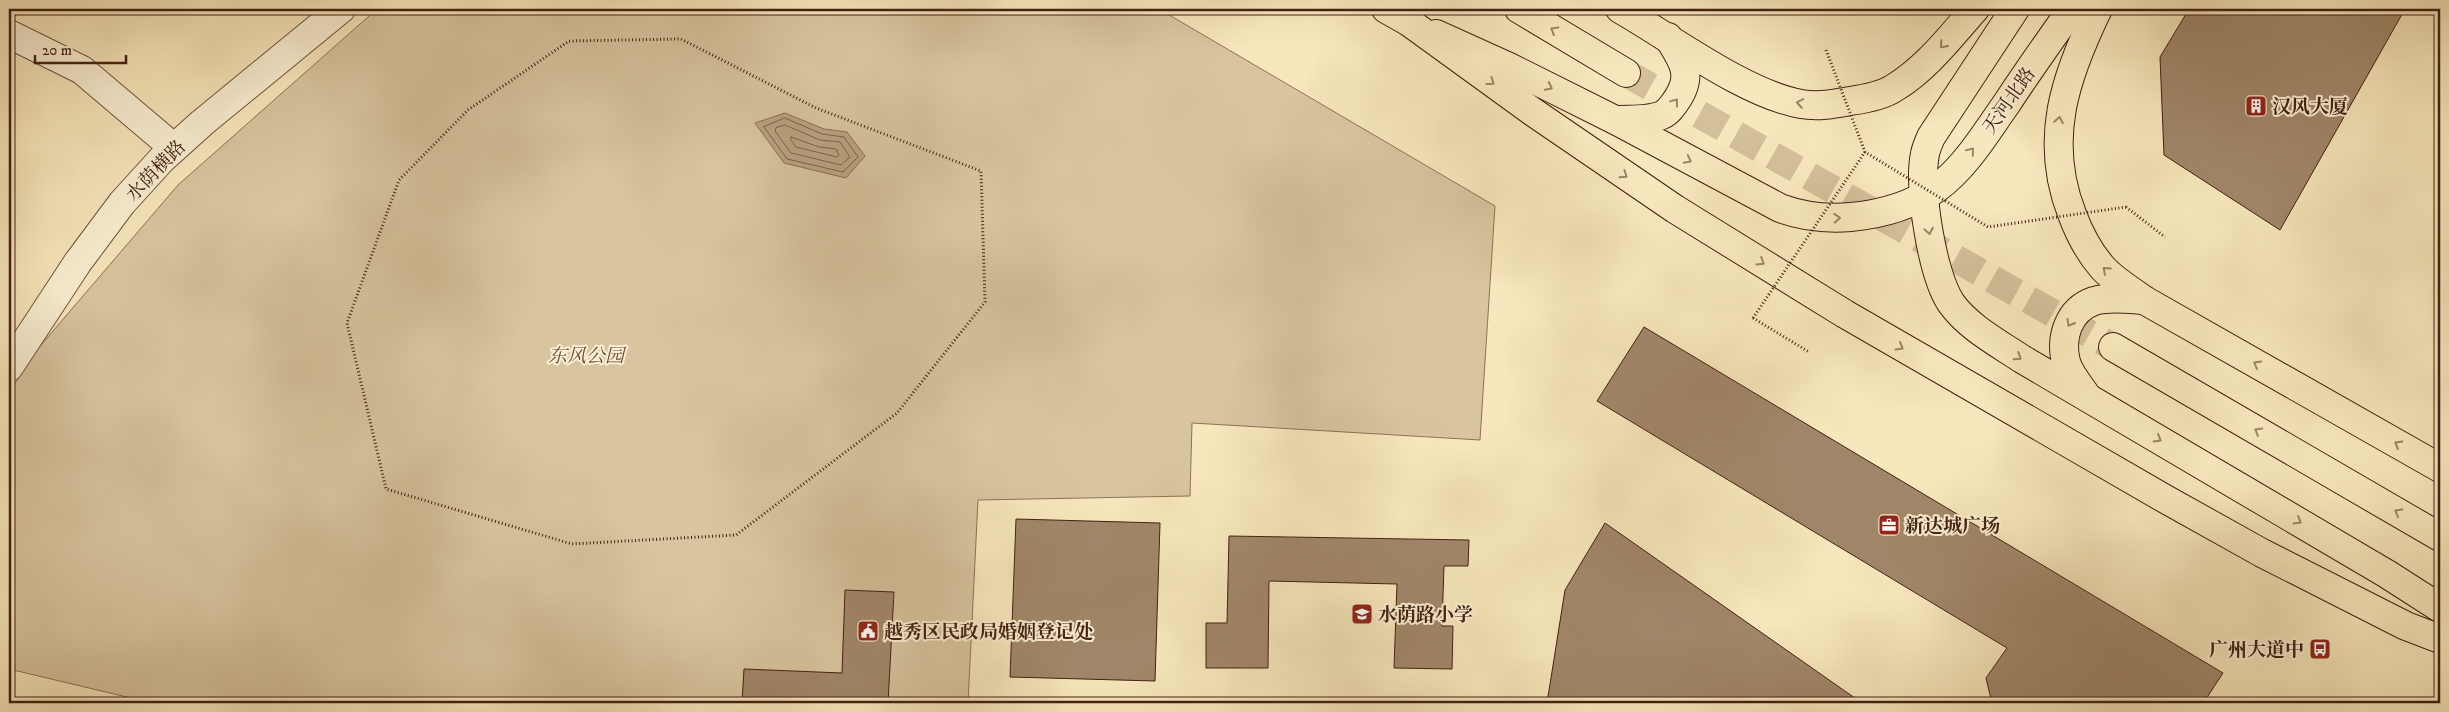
<svg xmlns="http://www.w3.org/2000/svg" width="2449" height="712" viewBox="0 0 2449 712" font-family="'IM FELL DW Pica','Noto Serif SC',serif">
  <rect width="100%" height="100%" fill="#f7e7bc"/>
  <filter id="stains"><feTurbulence type="fractalNoise" baseFrequency=".004" numOctaves="4"/><feColorMatrix values="0 0 0 0 .2 0 0 0 0 .09 0 0 0 0 .02 0 0 0 .5 -.17"/></filter>
  <radialGradient id="worn" r=".72"><stop offset=".6" stop-color="#630" stop-opacity="0"/><stop offset="1" stop-color="#630" stop-opacity=".3"/></radialGradient>
  <polygon fill="#d8c59f" stroke="#8e7258" points="377,9 1159,9 1495,206 1480,440 1192,423 1190,496 978,500 968,703 152,703 9,669 9,393 35,352 178,185"/>
  <polygon fill="#baa382" stroke="#8a6f55" points="785,113 824,129 847,132 865,156 846,178 784,163 755,123"/>
  <g fill="none" stroke-linecap="round" stroke-linejoin="round">
    <g stroke="#7e624a" stroke-width="1">
      <polygon points="785,118 822,134 844,137 858,157 843,172 787,159 764,127"/>
      <polygon points="785,125 820,140 840,142 850,157 841,165 791,153 775,131 776,128"/>
      <polygon points="791,137 819,147 836,149 839,155 837,157 796,147 791,140"/>
    </g>
  </g>
  <g fill="#a1876a" stroke="#432012">
    <polygon points="2189,9 2405,9 2280,230 2164,155 2160,57"/>
    <polygon points="1644,327 2223,673 2204,702 1992,703 1986,678 2007,648 1597,401"/>
    <polygon points="1016,519 1160,523 1155,681 1010,677"/>
    <polygon points="1605,523 1862,703 1547,703 1565,590"/>
    <polygon points="1229,536 1469,540 1468,566 1444,566 1442,626 1453,626 1452,669 1394,668 1397,584 1269,581 1268,668 1206,668 1206,623 1227,623"/>
    <polygon points="845,590 894,592 888,703 742,703 744,669 842,673"/>
  </g>
  <g fill="none" stroke-linecap="round" stroke-linejoin="round">
    <polyline stroke="#d3bf9a" stroke-width="28" stroke-dasharray="28 14" stroke-linecap="butt" points="1626,73 2113,347"/>
    <g stroke="#70523c" stroke-width="30">
      <polyline id="minor" points="9,34 82,70 174,148"/>
    </g>
    <g stroke="#70523c" stroke-width="30">
      <polyline id="tertiary" points="9,367 78,262 122,203 162,159 202,123 341,9"/>
    </g>
    <g stroke="#432012" stroke-width="30">
      <g id="primary">
        <path d="M1620 9C1671 38 1745 94 1801 104 1818 107 1834 104 1850 101 1864 99 1882 96 1894 88 1927 68 1950 37 1975 9"/>
        <path d="M2015 9 1931 137C1929 142 1926 148 1925 154 1918 186 1932 275 1951 303 1968 327 1998 343 2022 359L2387 574 2440 608"/>
        <path d="M2098 9C2065 77 2043 140 2072 214 2079 233 2089 252 2102 267 2113 280 2131 290 2144 300L2440 468"/>
        <path d="M1436 34 1509 67 1615 120 1780 208C1804 217 1826 219 1851 217 1883 214 1911 206 1937 188 1966 167 1987 131 2007 103 2028 71 2050 40 2072 9"/>
        <path d="M1615 120C1629 119 1649 121 1662 115 1669 112 1674 104 1678 98 1694 73 1681 59 1668 37"/>
        <path d="M2086 395C2079 385 2069 373 2066 362 2060 338 2068 310 2094 301 2110 296 2128 299 2144 300"/>
      </g>
    </g>
    <g stroke="#432012" stroke-width="30">
      <g id="trunk">
        <polyline points="1386,9 1409,22 1533,112 1675,209 1845,314 2167,500 2262,553 2406,626 2440,639"/>
        <polyline points="1519,9 1626,73"/>
        <polyline points="2113,347 2440,537"/>
      </g>
    </g>
    <g stroke="#432012" stroke-width="3" stroke-dasharray="1 2.5" stroke-linecap="butt">
      <polygon points="681,39 816,108 981,171 985,302 897,413 736,535 572,544 386,489 347,323 399,180 468,110 569,41"/>
      <polyline points="2126,207 2165,237"/>
      <polyline points="1753,318 1809,352"/>
    </g>
    <use href="#minor" stroke="#faefd3" stroke-width="28"/>
    <use href="#tertiary" stroke="#faefd3" stroke-width="28"/>
    <use href="#primary" stroke="#f7e7bc" stroke-width="28"/>
    <use href="#trunk" stroke="#f7e7bc" stroke-width="28"/>
    <g stroke="#432012" stroke-width="3" stroke-dasharray="1 2.5" stroke-linecap="butt">
      <polyline points="1826,50 1865,152 1988,227 2126,207"/>
      <polyline points="1753,318 1865,152"/>
    </g>
  </g>
  <defs><path id="oneway-chevron" d="M-2-3.5L2.5 0L-2 3.5" fill="none" stroke-width="1.6" stroke-linecap="round" stroke-linejoin="round" transform="scale(1.25)"/></defs>
  <g stroke="#9d8467">
    <use href="#oneway-chevron" transform="translate(1554 30) rotate(-149)"/>
    <use href="#oneway-chevron" transform="translate(1943 45) rotate(131)"/>
    <use href="#oneway-chevron" transform="translate(1491 82) rotate(36)"/>
    <use href="#oneway-chevron" transform="translate(1549 87) rotate(27)"/>
    <use href="#oneway-chevron" transform="translate(1675 102) rotate(-53)"/>
    <use href="#oneway-chevron" transform="translate(1800 103) rotate(-170)"/>
    <use href="#oneway-chevron" transform="translate(2059 120) rotate(-80)"/>
    <use href="#oneway-chevron" transform="translate(1971 151) rotate(-51)"/>
    <use href="#oneway-chevron" transform="translate(1688 160) rotate(27)"/>
    <use href="#oneway-chevron" transform="translate(1624 175) rotate(34)"/>
    <use href="#oneway-chevron" transform="translate(1837 218) rotate(-4)"/>
    <use href="#oneway-chevron" transform="translate(1929 231) rotate(80)"/>
    <use href="#oneway-chevron" transform="translate(1761 262) rotate(32)"/>
    <use href="#oneway-chevron" transform="translate(2106 270) rotate(-138)"/>
    <use href="#oneway-chevron" transform="translate(2070 323) rotate(120)"/>
    <use href="#oneway-chevron" transform="translate(1900 347) rotate(30)"/>
    <use href="#oneway-chevron" transform="translate(2018 357) rotate(33)"/>
    <use href="#oneway-chevron" transform="translate(2257 364) rotate(-150)"/>
    <use href="#oneway-chevron" transform="translate(2258 431) rotate(-150)"/>
    <use href="#oneway-chevron" transform="translate(2158 439) rotate(30)"/>
    <use href="#oneway-chevron" transform="translate(2398 444) rotate(-150)"/>
    <use href="#oneway-chevron" transform="translate(2398 512) rotate(-150)"/>
    <use href="#oneway-chevron" transform="translate(2298 521) rotate(31)"/>
  </g>
  <defs>
    <g id="building-square" transform="scale(1.125)"><rect x="-9" y="-9" width="18" height="18" rx="4" fill="#8f2418" stroke="#faefd3"/><path d="M-4-6H4V6H1V3H-1V6H-4ZM-2.5-4.3h1.7v1.8h-1.7ZM.8-4.3h1.7v1.8H.8ZM-2.5-1h1.7V.8h-1.7ZM.8-1h1.7V.8H.8Z" fill="#fff"/></g>
    <g id="office-square" transform="scale(1.125)"><rect x="-9" y="-9" width="18" height="18" rx="4" fill="#8f2418" stroke="#faefd3"/><path d="M-6-3h4V-5.5h4V-3h4V5H-6ZM-1-4.5V-3h2v-1.5ZM-6 0V1H6V0Z" fill="#fff"/></g>
    <g id="school-square" transform="scale(1.125)"><rect x="-9" y="-9" width="18" height="18" rx="4" fill="#8f2418" stroke="#faefd3"/><path d="M0-5L7-2L0 1L-7-2ZM-4 1L0 2.5L4 1V4Q0 6-4 4Z" fill="#fff"/></g>
    <g id="civic-square" transform="scale(1.125)"><rect x="-9" y="-9" width="18" height="18" rx="4" fill="#8f2418" stroke="#faefd3"/><path d="M-.6-6.5H3V-4.5H.6V-3L4-1V1h2V6H-6V1h2V-1L-.6-3ZM-1.2 2.5V6h2.4V2.5Z" fill="#fff"/></g>
    <g id="bus-square" transform="scale(1.125)"><rect x="-9" y="-9" width="18" height="18" rx="4" fill="#8f2418" stroke="#faefd3"/><path d="M-5-6H5V4H4V6H2V4H-2V6H-4V4H-5ZM-3.5-4V0h7V-4ZM-3.5 1.2v1.5H-2V1.2ZM2 1.2v1.5H3.5V1.2Z" fill="#fff"/></g>
  </defs>
  <g fill-rule="evenodd">
    <use href="#building-square" x="2256" y="106"/>
    <use href="#office-square" x="1889" y="525"/>
    <use href="#school-square" x="1362" y="614"/>
    <use href="#civic-square" x="868" y="631"/>
    <use href="#bus-square" x="2320" y="649"/>
  </g>
  <g text-anchor="middle" stroke-width="4" stroke-linejoin="round" paint-order="stroke">
    <g font-size="19" fill="#432012" stroke="#faefd3">
      <text transform="translate(2008 100) rotate(-55)" y="7">天河北路</text>
      <text transform="translate(155 170) rotate(-46)" y="7">水荫横路</text>
    </g>
    <g font-size="19" font-weight="bold" fill="#432012" stroke="#faefd3" text-anchor="start">
      <text x="2272" y="113">汉风大厦</text>
      <text x="1905" y="532">新达城广场</text>
      <text x="1378" y="621">水荫路小学</text>
      <text x="884" y="638">越秀区民政局婚姻登记处</text>
      <text x="2304" y="656" text-anchor="end">广州大道中</text>
    </g>
    <g font-size="19" font-style="italic" fill="#684935" stroke="#faefd3">
      <text x="586" y="362">东风公园</text>
    </g>
  </g>
  <rect width="2449" height="712" fill="none" stroke="#f7e7bc" stroke-width="30"/>
  <rect x="10" y="10" width="2429" height="692" fill="none" stroke="#432012" stroke-width="2.5"/>
  <rect x="15" y="15" width="2419" height="682" fill="none" stroke="#432012"/>
  <path d="M35 55v8h91v-8" fill="none" stroke="#432012" stroke-width="2.5"/>
  <text x="42" y="55" font-size="15" fill="#432012" stroke="#faefd3" stroke-width="4" paint-order="stroke">20 m</text>
  <rect width="100%" height="100%" filter="url(#stains)"/>
  <rect width="100%" height="100%" fill="url(#worn)"/>
</svg>
